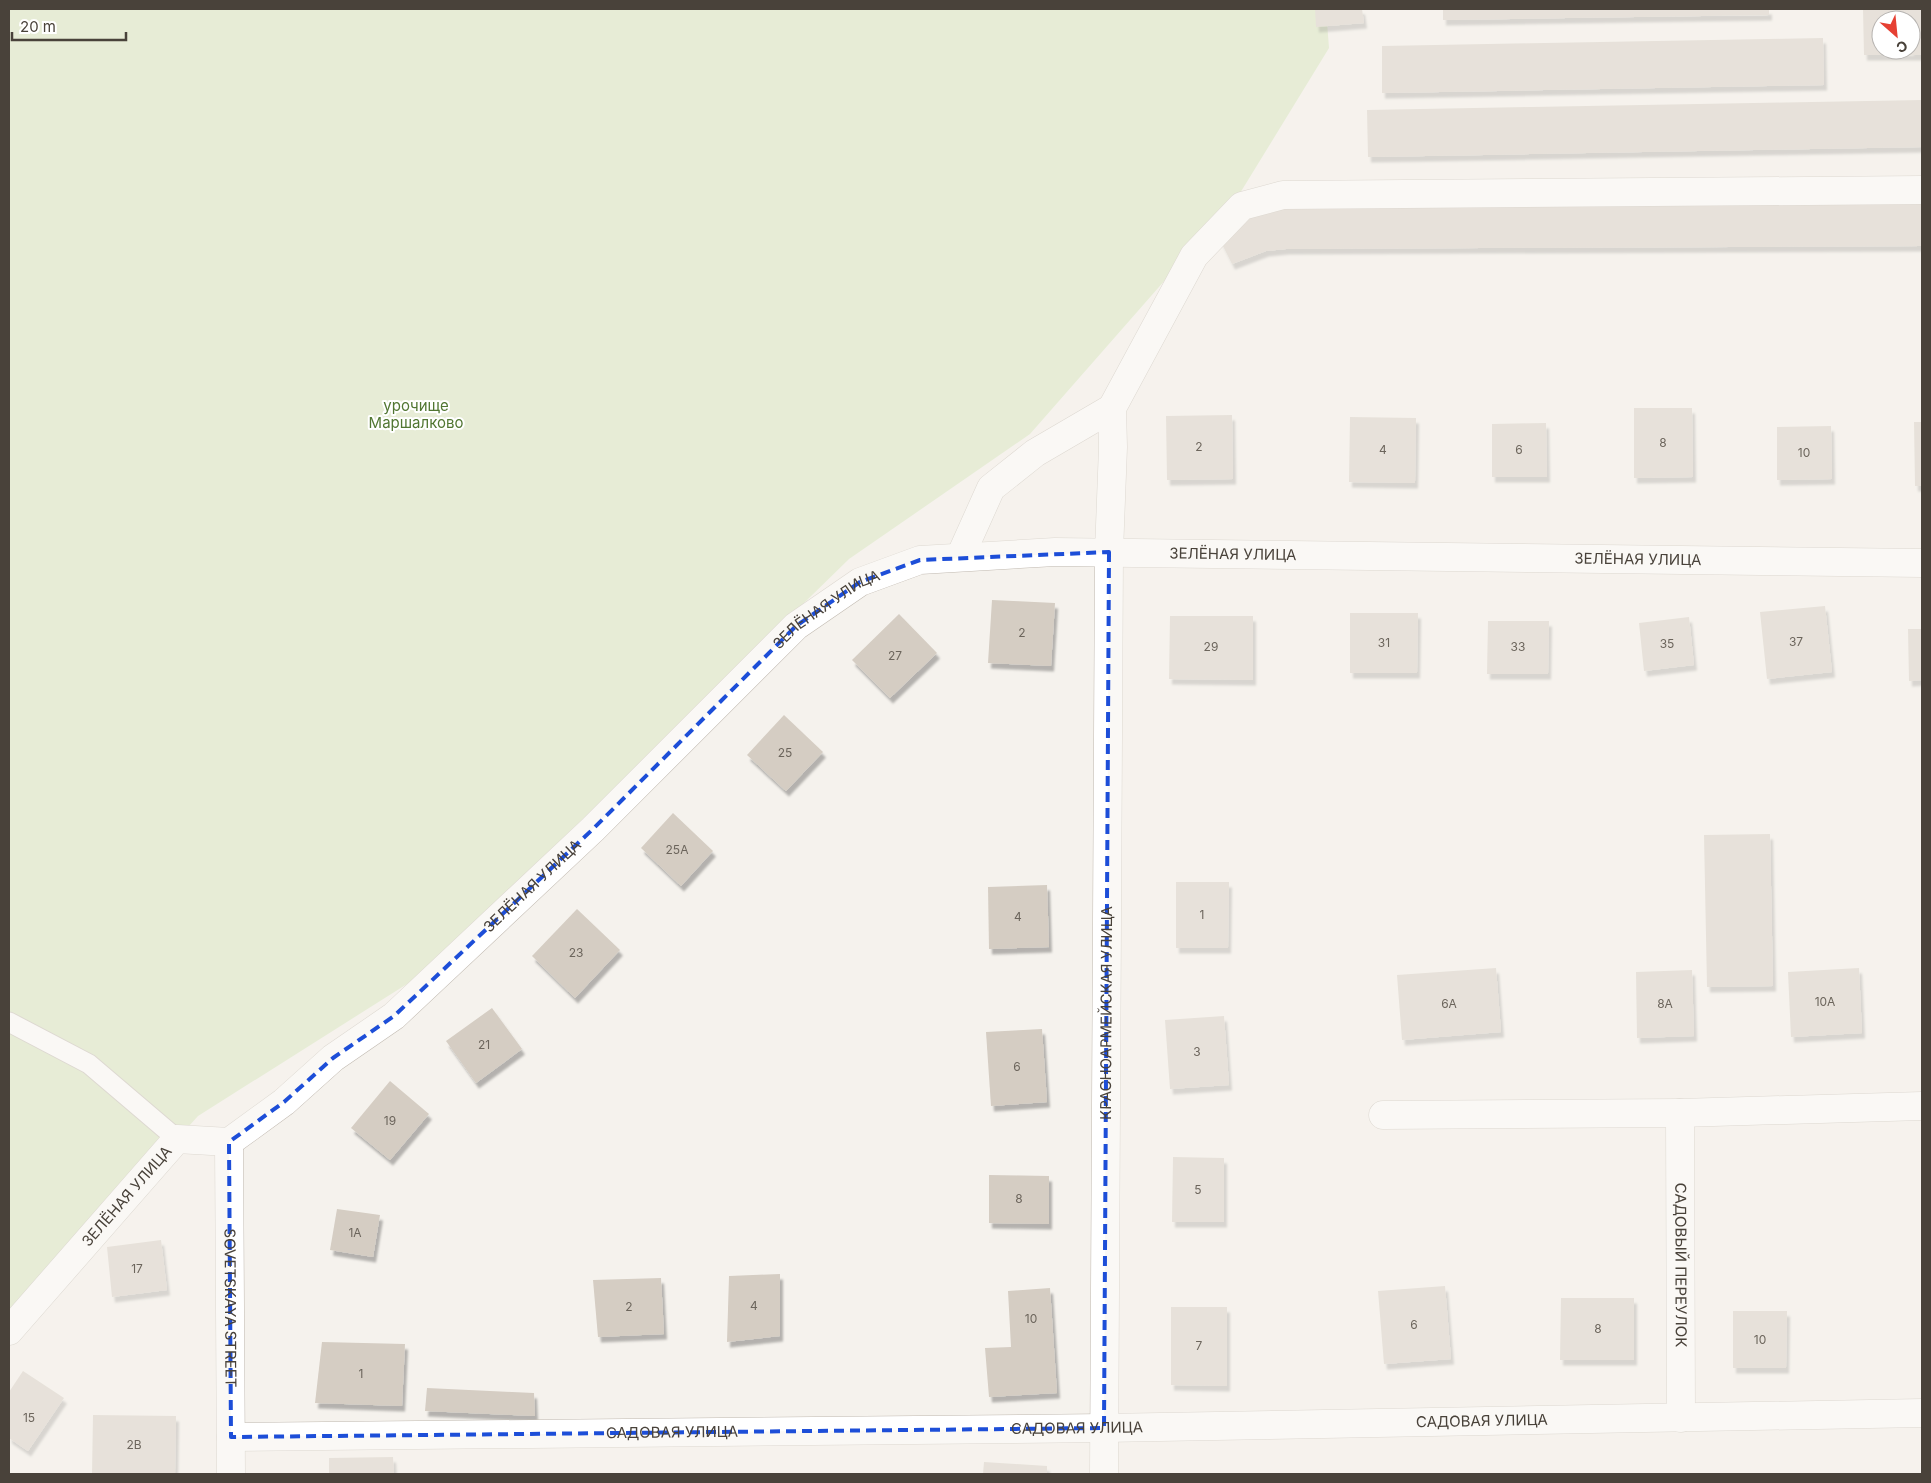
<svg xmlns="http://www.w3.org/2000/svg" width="1931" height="1483" viewBox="0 0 1931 1483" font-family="Inter,sans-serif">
  <defs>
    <filter id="shadow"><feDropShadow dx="3" dy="5.5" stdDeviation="1" flood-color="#0004"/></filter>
  </defs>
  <rect width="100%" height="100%" fill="#f5f2ed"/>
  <polygon fill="#d4e5ba" points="9,9 1326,9 1329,48 1237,198 1030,434 849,559 426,972 198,1116 9,1325"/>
  <g fill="#d5cdc3" fill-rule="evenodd" filter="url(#shadow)">
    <polygon points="1315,9 1362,9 1364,23 1316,27"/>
    <polygon points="1443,9 1769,9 1769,15 1443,20"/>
    <path d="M1863 9H1922V55H1864ZM1881 20H1911V50H1881Z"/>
    <polygon points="1823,38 1824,85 1382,93 1382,46"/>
    <polygon points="1922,100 1922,147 1368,157 1367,110"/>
    <polygon points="1922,203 1922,246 1286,249 1266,251 1232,264 1217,234 1235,216 1286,205"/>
    <polygon points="1634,408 1692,408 1693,477 1634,478"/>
    <polygon points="1232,415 1233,479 1167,480 1166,416"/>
    <polygon points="1350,417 1416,418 1415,483 1349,482"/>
    <polygon points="1914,422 1922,422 1922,486 1915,486"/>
    <polygon points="1546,423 1547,477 1492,477 1492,424"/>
    <polygon points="1831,426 1832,479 1777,480 1777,427"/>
    <polygon points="992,600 1055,603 1051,666 988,663"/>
    <polygon points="1825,606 1832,672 1767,679 1760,612"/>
    <polygon points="1350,613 1418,613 1417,673 1350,673"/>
    <polygon points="899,614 937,653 890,698 852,660"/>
    <polygon points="1170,616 1253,616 1253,680 1169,679"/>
    <polygon points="1689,617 1694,665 1644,671 1639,623"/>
    <polygon points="1488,621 1549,621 1548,674 1487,674"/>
    <polygon points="1908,629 1922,629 1922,680 1909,681"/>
    <polygon points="784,715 823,752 786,791 747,755"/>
    <polygon points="673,813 713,851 681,886 641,848"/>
    <polygon points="1770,834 1773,986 1707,987 1704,835"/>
    <polygon points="1176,882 1229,882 1228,948 1176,948"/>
    <polygon points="1047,885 1049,947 989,949 988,887"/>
    <polygon points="577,909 620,950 575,998 532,956"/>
    <polygon points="1496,968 1501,1032 1402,1040 1397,975"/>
    <polygon points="1859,968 1862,1033 1791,1037 1788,972"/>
    <polygon points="1692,970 1694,1036 1637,1038 1636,972"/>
    <polygon points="492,1008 522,1049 476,1083 446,1041"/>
    <polygon points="1224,1016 1229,1085 1170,1089 1165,1020"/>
    <polygon points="1042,1029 1047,1102 991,1106 986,1032"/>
    <polygon points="390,1081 429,1114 390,1160 351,1128"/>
    <polygon points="1173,1157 1224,1158 1224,1222 1172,1222"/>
    <polygon points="989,1175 1049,1176 1049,1224 989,1223"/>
    <polygon points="337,1209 380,1215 373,1257 330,1250"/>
    <polygon points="161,1240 167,1290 112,1297 107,1247"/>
    <polygon points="780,1274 780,1336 727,1342 729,1276"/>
    <polygon points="661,1278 664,1334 598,1337 593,1280"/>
    <polygon points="1445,1286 1451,1359 1384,1364 1378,1291"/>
    <polygon points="1050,1288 1057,1393 989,1397 985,1348 1011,1347 1008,1291"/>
    <polygon points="1561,1298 1634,1298 1634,1360 1560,1360"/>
    <polygon points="1171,1307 1227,1307 1227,1386 1171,1385"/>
    <polygon points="1733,1311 1787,1311 1786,1368 1733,1368"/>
    <polygon points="322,1342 405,1344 402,1406 315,1403"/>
    <polygon points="23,1371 64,1398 28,1451 9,1438 9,1392"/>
    <polygon points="427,1388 534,1393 535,1416 425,1411"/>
    <polygon points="93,1415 176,1416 175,1474 92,1474"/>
    <polygon points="393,1457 394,1474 329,1474 329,1458"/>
    <polygon points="984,1462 1047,1466 1047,1474 983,1474"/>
  </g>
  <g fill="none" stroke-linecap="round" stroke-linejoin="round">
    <g stroke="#c0b9b0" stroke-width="21">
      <polyline id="service" points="9,1022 89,1064 177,1139"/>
    </g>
    <g stroke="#c0b9b0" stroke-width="29">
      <g id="minor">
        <polyline points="960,557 991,488 1035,453 1112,408"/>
        <polyline points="1680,1113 1922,1106"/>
        <path id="s1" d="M1383 1115 1680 1113 1681 1418"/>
        <path id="s2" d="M229 1142 231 1474"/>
        <path id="s3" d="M9 1331 177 1139 229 1142 284 1102 333 1058 394 1016 593 829 796 626 860 582 920 560 1055 552 1922 563"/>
        <path id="s4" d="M231 1437 1104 1428 1922 1413"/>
        <path id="s5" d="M1104 1474 1109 552 1113 447 1112 408 1194 256 1242 206 1283 195 1922 190"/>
      </g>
    </g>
    <use href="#service" stroke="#fff" stroke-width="19"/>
    <use href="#minor" stroke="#fff" stroke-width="28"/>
  </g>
  <path d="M0 0H1931V1483H0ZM1109 552 1104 1428 231 1437 229 1142 284 1102 333 1058 394 1016 593 829 796 626 860 582 920 560Z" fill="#f5f2ed" fill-opacity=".55" fill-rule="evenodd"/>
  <path fill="none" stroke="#1d4ed8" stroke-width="4" stroke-dasharray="10 6" stroke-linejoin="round" d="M1109 552 1104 1428 231 1437 229 1142 284 1102 333 1058 394 1016 593 829 796 626 860 582 920 560Z"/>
  <g text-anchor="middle" stroke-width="4" stroke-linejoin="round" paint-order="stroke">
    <g font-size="12" fill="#6c655c">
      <text x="1663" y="447">8</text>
      <text x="1199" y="451">2</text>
      <text x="1383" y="454">4</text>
      <text x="1519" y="454">6</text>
      <text x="1804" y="457">10</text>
      <text x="1022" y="637">2</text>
      <text x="1796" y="646">37</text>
      <text x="1384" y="647">31</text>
      <text x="1667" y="648">35</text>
      <text x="1211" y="651">29</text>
      <text x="1518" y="651">33</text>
      <text x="895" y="660">27</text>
      <text x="785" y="757">25</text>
      <text x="677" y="854">25А</text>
      <text x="1202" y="919">1</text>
      <text x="1018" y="921">4</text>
      <text x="576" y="957">23</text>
      <text x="1825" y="1006">10А</text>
      <text x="1449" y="1008">6А</text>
      <text x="1665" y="1008">8А</text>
      <text x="484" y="1049">21</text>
      <text x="1197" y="1056">3</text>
      <text x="1017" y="1071">6</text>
      <text x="390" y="1125">19</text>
      <text x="1198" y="1194">5</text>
      <text x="1019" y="1203">8</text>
      <text x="355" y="1237">1А</text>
      <text x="137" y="1273">17</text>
      <text x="754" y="1310">4</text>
      <text x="629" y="1311">2</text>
      <text x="1031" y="1323">10</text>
      <text x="1414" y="1329">6</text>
      <text x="1598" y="1333">8</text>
      <text x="1760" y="1344">10</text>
      <text x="1199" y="1350">7</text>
      <text x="361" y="1378">1</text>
      <text x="29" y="1422">15</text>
      <text x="134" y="1449">2В</text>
    </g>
    <g font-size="15" fill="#517632" stroke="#fff">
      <text x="416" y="411">урочище<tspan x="416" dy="17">Маршалково</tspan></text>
    </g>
    <g font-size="15" fill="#49423a" stroke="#fff">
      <text dy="5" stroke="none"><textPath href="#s3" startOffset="1530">ЗЕЛЁНАЯ УЛИЦА</textPath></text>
      <text dy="5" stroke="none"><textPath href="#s3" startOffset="1935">ЗЕЛЁНАЯ УЛИЦА</textPath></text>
      <text dy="5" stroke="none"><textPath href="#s3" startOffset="1110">ЗЕЛЁНАЯ УЛИЦА</textPath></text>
      <text dy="5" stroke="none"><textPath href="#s3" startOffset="705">ЗЕЛЁНАЯ УЛИЦА</textPath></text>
      <text dy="5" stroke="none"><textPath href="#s5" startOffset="461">КРАСНОАРМЕЙСКАЯ УЛИЦА</textPath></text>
      <text dy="5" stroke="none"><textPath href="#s3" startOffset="179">ЗЕЛЁНАЯ УЛИЦА</textPath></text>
      <text dy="5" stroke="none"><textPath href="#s1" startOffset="449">САДОВЫЙ ПЕРЕУЛОК</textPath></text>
      <text dy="5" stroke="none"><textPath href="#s2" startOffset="166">SOVETSKAYA STREET</textPath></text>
      <text dy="5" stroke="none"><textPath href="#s4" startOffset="1251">САДОВАЯ УЛИЦА</textPath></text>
      <text dy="5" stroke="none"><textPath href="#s4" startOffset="846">САДОВАЯ УЛИЦА</textPath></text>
      <text dy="5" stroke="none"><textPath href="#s4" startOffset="441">САДОВАЯ УЛИЦА</textPath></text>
    </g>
  </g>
  <rect width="1931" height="1483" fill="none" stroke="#49423a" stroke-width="20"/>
  <g transform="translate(1896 35) rotate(153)"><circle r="24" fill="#ffffff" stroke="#b6b3b0"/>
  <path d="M0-4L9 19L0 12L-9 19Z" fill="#e64033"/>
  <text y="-8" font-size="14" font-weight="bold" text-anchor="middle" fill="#49423a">С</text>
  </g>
  <path d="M12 32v8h114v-8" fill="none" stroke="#49423a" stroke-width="2.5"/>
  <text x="20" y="32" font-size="15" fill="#49423a" stroke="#ffffff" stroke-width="4" paint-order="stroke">20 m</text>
</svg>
